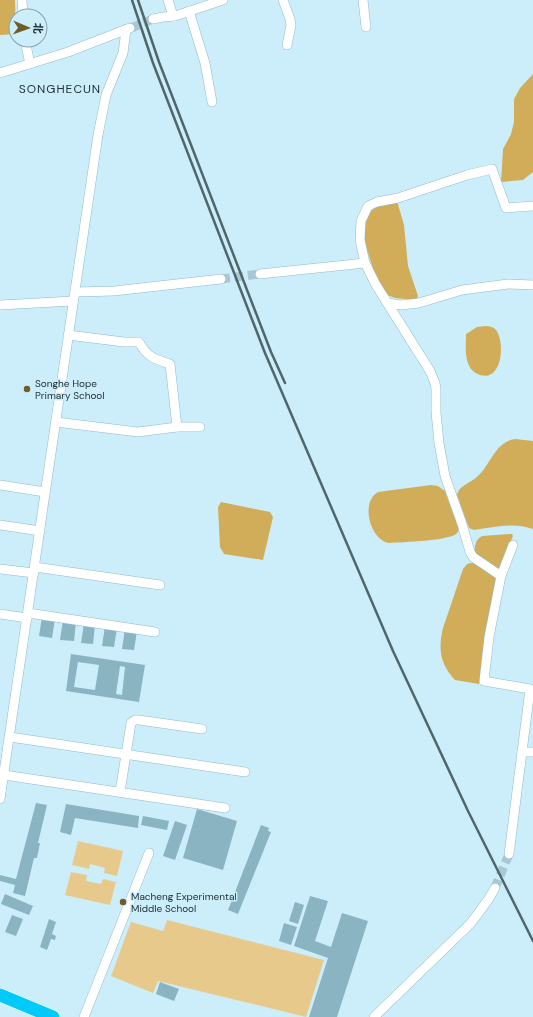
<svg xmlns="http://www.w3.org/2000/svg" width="533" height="1017" viewBox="0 0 533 1017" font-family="'DM Sans','Noto Sans SC',sans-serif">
  <rect width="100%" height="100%" fill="#cceefa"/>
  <g fill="#e7ca8b">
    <polygon points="78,841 123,851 117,876 104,873 105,868 90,864 89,869 72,865"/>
    <polygon points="71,872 87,875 86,881 101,884 103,879 116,882 110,905 65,895"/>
    <polygon points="167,920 324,960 306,1017 158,981 153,993 111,976 131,922 163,931"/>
  </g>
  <g fill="#d1ad59">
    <polygon points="0,0 15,0 16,34 0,35"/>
    <polygon points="533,74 533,172 523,180 501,182 503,149 511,134 514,122 514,99 520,88"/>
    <polygon points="397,201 404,225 408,266 418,296 417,300 415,300 395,298 387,295 375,275 364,240 364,232 366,221 371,211 378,206"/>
    <path d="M485 326C489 326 494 327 496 330 505 341 503 382 480 375 463 369 466 349 466 334L477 327Z"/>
    <path d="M515 439 533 441V529C514 522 494 527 474 530L469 528 457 495C459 485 471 483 478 476 491 464 495 442 515 439Z"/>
    <path d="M431 485 438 486 445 491 458 527C459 530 459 531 457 533 451 541 401 542 389 543 370 540 360 502 378 492Z"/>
    <polygon points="221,502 270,512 273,517 263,560 224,554 220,547 218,507"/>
    <path d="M509 534H512L513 536 498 570 475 555C474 547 475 540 482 536Z"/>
    <path d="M471 563C478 564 493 572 496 580L479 684 455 680C440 664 438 649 443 628L463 569 467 564Z"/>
  </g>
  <g fill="#8ab4c2" fill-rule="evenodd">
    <polygon points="42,617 55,619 52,638 39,636"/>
    <polygon points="63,620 76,622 74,641 60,640"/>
    <polygon points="84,623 95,625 93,644 81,643"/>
    <polygon points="105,626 117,628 114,647 102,646"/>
    <polygon points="125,629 137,631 134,650 122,649"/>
    <path d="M71 654 145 665 139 702 66 691ZM78 662 99 665 95 690 74 687ZM120 666 125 667 122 695 116 694Z"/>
    <polygon points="36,803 47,805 38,843 40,843 37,858 34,858 25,896 13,893 15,885 0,881 0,875 16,879"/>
    <polygon points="66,804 139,816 138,828 75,818 71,835 60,832"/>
    <polygon points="197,809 237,821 223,870 183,858"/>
    <polygon points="143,816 169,821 167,830 141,825"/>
    <polygon points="175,821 187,825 175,860 163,856"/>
    <polygon points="261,825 269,828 268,831 271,832 238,914 228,910"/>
    <polygon points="5,894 33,906 29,915 1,904"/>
    <polygon points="310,896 328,901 315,941 331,947 342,913 368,921 337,1017 309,1017 328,958 294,946"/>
    <polygon points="295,902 304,905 298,924 289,921"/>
    <polygon points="12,915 23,919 16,936 5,932"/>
    <polygon points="49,919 56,922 52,934 56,936 55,940 51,939 47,950 40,947"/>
    <polygon points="284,923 297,927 291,945 279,941"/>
    <polygon points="160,982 179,989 174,1001 156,994"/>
  </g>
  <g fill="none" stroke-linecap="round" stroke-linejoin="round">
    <g stroke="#aac8d3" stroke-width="9" stroke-dasharray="9 4.5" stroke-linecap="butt">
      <polyline points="131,28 153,19"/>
      <polyline points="221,279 260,274"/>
      <polyline points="495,888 509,854"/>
    </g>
    <g stroke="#90bac9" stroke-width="10">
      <g id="minor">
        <polyline points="22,0 23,16"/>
        <polyline points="168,0 173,16"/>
        <polyline points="283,0 290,19 291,25 287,45"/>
        <polyline points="363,0 366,27"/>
        <polyline points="189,11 205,63 212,102"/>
        <polyline points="153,19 163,17 175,16 223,0"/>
        <polyline points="25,40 30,64"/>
        <polyline points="0,73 68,52 130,28"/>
        <polyline points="260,274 365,263"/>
        <polyline points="75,292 114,291 221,279"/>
        <polyline points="387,303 401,305 419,303 462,290 508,284 533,285"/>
        <polyline points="0,305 73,301"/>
        <path d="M68 335 124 342H139C147 357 154 359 170 364L177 427"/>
        <polyline points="56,422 138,432 177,427 200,427"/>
        <polyline points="0,485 45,492"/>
        <polyline points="0,525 40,531"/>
        <polyline points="513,545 501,576 489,637 484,681 530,689 522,752"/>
        <polyline points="35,567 160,585"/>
        <polyline points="0,569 34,573"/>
        <polyline points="501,576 473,557 470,552 462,524 445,476 439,443 436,412 436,389 435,383 430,371 376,285 365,263 360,240 361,221 368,206 377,202 398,198 467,175 492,169 506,208 533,206"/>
        <polyline points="28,613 155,632"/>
        <polyline points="0,614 27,618"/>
        <polyline points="10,737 245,772"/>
        <polyline points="4,775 225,808"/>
        <polyline points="120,792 131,723 135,720 139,720 202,729"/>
        <polyline points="0,799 98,135 106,95 123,53 126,30"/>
        <polyline points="509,854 522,752 533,752"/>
        <polyline points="84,1017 149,853"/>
        <polyline points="374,1017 471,923 488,900 495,888"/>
      </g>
    </g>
    <g stroke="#fff" stroke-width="14">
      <polyline id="highway" points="0,995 53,1017"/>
    </g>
    <use href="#minor" stroke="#fff" stroke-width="9"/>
    <use href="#highway" stroke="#02caf8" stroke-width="13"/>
    <g stroke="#50666d" stroke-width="2.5">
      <polyline points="132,0 153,63 265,353 393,651 468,811 533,941"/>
      <polyline points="138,0 159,62 271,352 285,383"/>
    </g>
  </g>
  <g fill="#705b2a" stroke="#cceefa" stroke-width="1.5">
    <circle cx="27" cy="389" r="4"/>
    <circle cx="123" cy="902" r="4"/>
  </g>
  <g text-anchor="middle" stroke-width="3" stroke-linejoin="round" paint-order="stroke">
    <g font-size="10" fill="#203137" stroke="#cceefa" text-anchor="start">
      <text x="35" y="387">Songhe Hope<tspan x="35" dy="12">Primary School</tspan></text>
      <text x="131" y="900">Macheng Experimental<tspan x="131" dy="12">Middle School</tspan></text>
    </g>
    <g font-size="12" letter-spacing="1" fill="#203137" stroke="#cceefa">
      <text x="60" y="93">SONGHECUN</text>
    </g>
  </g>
  <g transform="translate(28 28) rotate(92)"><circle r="19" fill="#cceefa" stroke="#87a2ac"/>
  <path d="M0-3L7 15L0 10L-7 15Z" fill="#705b2a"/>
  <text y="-6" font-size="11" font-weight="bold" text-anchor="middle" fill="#203137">北</text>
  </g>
</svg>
